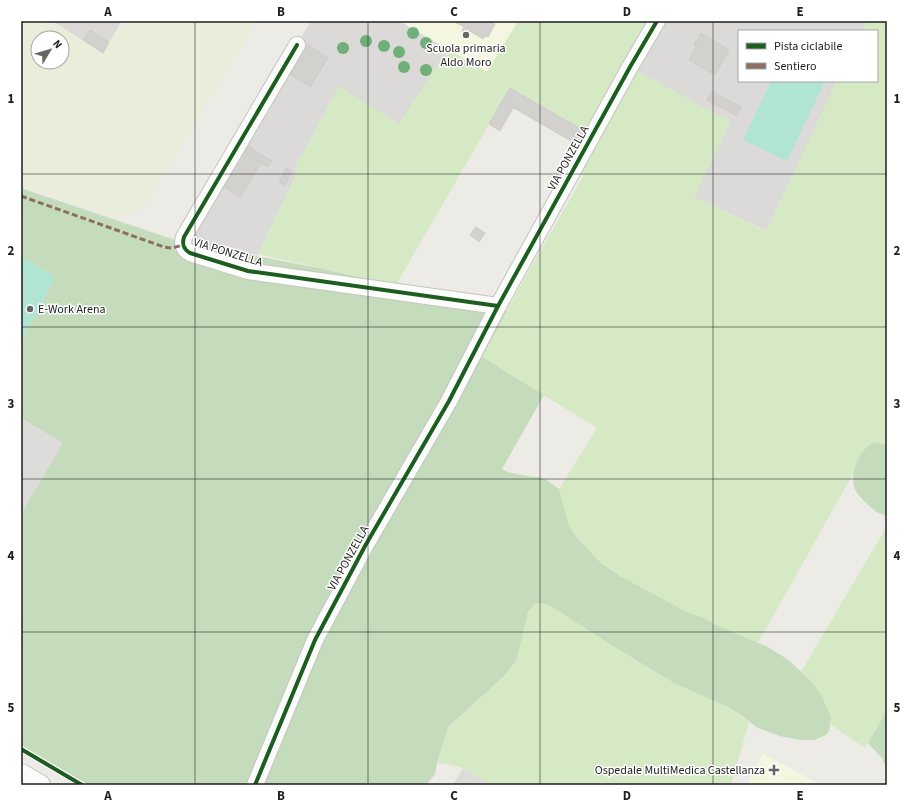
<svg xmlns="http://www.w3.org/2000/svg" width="908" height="806" viewBox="0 0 908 806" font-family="'Source Sans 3',sans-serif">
  <rect width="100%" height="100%" fill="#ecebe6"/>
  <g fill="#dbdad8">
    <polygon points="52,21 122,21 103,53"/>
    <polygon points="311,21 518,21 487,72 448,49 399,125 339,87 295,168 297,174 258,254 248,271 190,253 184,237"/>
    <polygon points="657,21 868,21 863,31 739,31 739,81 837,81 767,231 694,197 630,67"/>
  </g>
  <g fill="#f5f6e0">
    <polygon points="399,21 518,21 487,72"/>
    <polygon points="763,754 821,785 747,785"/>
  </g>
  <path fill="#eaedd9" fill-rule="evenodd" d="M21 21H52L103 53 122 21H257L143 209 109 216 21 186ZM38 38H62V62H38Z"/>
  <g fill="#d5eac4">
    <polygon points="518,21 648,21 586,132 510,88 396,285 258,254 297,174 295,168 339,86 399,124 448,49 487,72"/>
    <polygon points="868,21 887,21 887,445 873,442 856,465 853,474 758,643 716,625 702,617 689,613 620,576 601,563 577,538 569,526 559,489 597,428 482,357 519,288 584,175 579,169 637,71 731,122 694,197 766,231 837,81 877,81 877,31 863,31"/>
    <polygon points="887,526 887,710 865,748 831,725 831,717 808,678 801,672"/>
    <polygon points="536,603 547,604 568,617 606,642 674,683 730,708 749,722 731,785 492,785 463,768 451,765 437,763 448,727 504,676 517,659 528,612"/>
  </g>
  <g fill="#c4dcbb">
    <polygon points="21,188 175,240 324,269 507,311 482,357 544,395 502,469 508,472 526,476 538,477 545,479 559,489 569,526 577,538 601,563 620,576 689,613 702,617 716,625 766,646 787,659 808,678 820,693 831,717 829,731 826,735 814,740 800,740 780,736 758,728 742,716 730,708 674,683 606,642 568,617 547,604 536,603 528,612 517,659 512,666 504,676 448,727 437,763 435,774 426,785 89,785 21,745 21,514 62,443 21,418 21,342 55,277 21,257"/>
    <path d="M873 442 887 445V516C884 515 881 514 878 513 873 510 858 496 856 491 849 478 856 458 866 448 868 445 871 444 873 442Z"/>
    <polygon points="887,710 887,769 882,758 868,743"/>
  </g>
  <g fill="#b1e5d3">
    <polygon points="771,81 825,81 787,161 743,140"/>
    <polygon points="21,257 55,277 21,342"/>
  </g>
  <g fill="#dddcda">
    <polygon points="21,418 63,443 21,514"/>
    <polygon points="463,768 492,785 453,785"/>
  </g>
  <g fill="#d3d1cd" stroke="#cfccc7">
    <polygon points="453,21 493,21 492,23 495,24 488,37 485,36 483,39 470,31 468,35 462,31 464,27"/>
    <polygon points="90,30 109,42 103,53 83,40"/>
    <polygon points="701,33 729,50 715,75 689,60 696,47 694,45"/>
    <polygon points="308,45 328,58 310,87 290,74"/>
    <polygon points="510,88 586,132 578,145 502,101"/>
    <polygon points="712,91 741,107 737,116 707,100"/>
    <polygon points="502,101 513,108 500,131 489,124"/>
    <polygon points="244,143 265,157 261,163 240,150"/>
    <polygon points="240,150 261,163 240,197 224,187 235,160"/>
    <polygon points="265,157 272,161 267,167 261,163"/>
    <polygon points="286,168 292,171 285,185 279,182"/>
    <polygon points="476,227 485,233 479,242 470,235"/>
  </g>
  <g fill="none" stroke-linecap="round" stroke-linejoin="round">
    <g stroke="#c5c4c2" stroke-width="18">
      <g id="minor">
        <path d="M297 45 184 237C182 244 183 249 190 253L248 271 498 306"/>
        <polyline points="255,785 315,640 365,546 449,401 498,306 630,67 657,21"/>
      </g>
    </g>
    <g stroke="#c5c4c2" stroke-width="22">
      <polyline id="tertiary" points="21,774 40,785"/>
    </g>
    <use href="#minor" stroke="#fcfcfb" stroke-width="16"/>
    <use href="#tertiary" stroke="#fcfcfb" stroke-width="20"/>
    <polyline stroke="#8d6e63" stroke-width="3" stroke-dasharray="6 3" stroke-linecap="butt" points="21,196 164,247 172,248 183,245"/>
    <g stroke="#fff" stroke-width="6">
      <g id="cycleway">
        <path d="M297 45 184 237C182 244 183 249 190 253L248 271 498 306"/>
        <polyline points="21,749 82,785"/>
        <polyline points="255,785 315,640 365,546 449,401 498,306 630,67 657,21"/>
      </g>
    </g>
    <use href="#cycleway" stroke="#1b5e20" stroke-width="4"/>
  </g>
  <g fill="#6faf78">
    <circle cx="413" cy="33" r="6"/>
    <circle cx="366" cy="41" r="6"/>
    <circle cx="426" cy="43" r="6"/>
    <circle cx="384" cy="46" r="6"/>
    <circle cx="343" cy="48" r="6"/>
    <circle cx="399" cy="52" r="6"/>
    <circle cx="404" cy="67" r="6"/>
    <circle cx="426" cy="70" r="6"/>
  </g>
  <path fill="none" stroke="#1e1e1e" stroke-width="1" stroke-opacity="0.55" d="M195 21V785M368 21V785M540 21V785M713 21V785M21 174H887M21 327H887M21 479H887M21 632H887"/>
  <g fill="#666664" stroke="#fff" stroke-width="1.5">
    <circle cx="466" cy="35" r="4"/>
    <circle cx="30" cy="309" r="4"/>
    <path d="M772 764h4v4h4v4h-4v4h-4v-4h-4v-4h4z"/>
  </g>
  <g text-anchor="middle" stroke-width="3" stroke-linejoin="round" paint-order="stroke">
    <g font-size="12" fill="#1e1e1e" stroke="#fff">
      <text x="466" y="52">Scuola primaria<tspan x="466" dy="14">Aldo Moro</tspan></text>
      <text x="38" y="313" text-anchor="start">E-Work Arena</text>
      <text x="765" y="774" text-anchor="end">Ospedale MultiMedica Castellanza</text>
    </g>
    <g font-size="12" fill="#1e1e1e" stroke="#fff">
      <text transform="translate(568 158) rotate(-61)" y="4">VIA PONZELLA</text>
      <text transform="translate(228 252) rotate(17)" y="4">VIA PONZELLA</text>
      <text transform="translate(348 558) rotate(-61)" y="4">VIA PONZELLA</text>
    </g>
  </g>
  <rect width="908" height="806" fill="none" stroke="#ffffff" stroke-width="44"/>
  <rect x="738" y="30" width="140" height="52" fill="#ffffff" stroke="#a5a5a5"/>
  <rect x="746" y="43" width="20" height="6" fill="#1b5e20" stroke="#a5a5a5"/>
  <text x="774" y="50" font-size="12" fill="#1e1e1e">Pista ciclabile</text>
  <rect x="746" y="63" width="20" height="6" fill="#8d6e63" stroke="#a5a5a5"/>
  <text x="774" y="70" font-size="12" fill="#1e1e1e">Sentiero</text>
  <g transform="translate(50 50) rotate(52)"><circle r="19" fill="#ffffff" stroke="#a5a5a5"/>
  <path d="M0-3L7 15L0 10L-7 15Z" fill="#666664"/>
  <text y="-6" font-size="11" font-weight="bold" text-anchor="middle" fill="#1e1e1e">N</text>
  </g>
  <rect x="22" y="22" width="864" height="762" fill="none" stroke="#1e1e1e" stroke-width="1.5"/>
  <g font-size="13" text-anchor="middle" font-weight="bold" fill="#1e1e1e">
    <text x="108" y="16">A</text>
    <text x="281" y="16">B</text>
    <text x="454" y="16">C</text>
    <text x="627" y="16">D</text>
    <text x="800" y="16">E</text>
    <text x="11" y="103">1</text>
    <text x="897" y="103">1</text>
    <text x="11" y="255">2</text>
    <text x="897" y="255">2</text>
    <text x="11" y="408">3</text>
    <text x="897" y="408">3</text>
    <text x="11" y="560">4</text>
    <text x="897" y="560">4</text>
    <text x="11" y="712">5</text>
    <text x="897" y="712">5</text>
    <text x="108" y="800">A</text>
    <text x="281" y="800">B</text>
    <text x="454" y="800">C</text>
    <text x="627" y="800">D</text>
    <text x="800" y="800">E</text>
  </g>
</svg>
